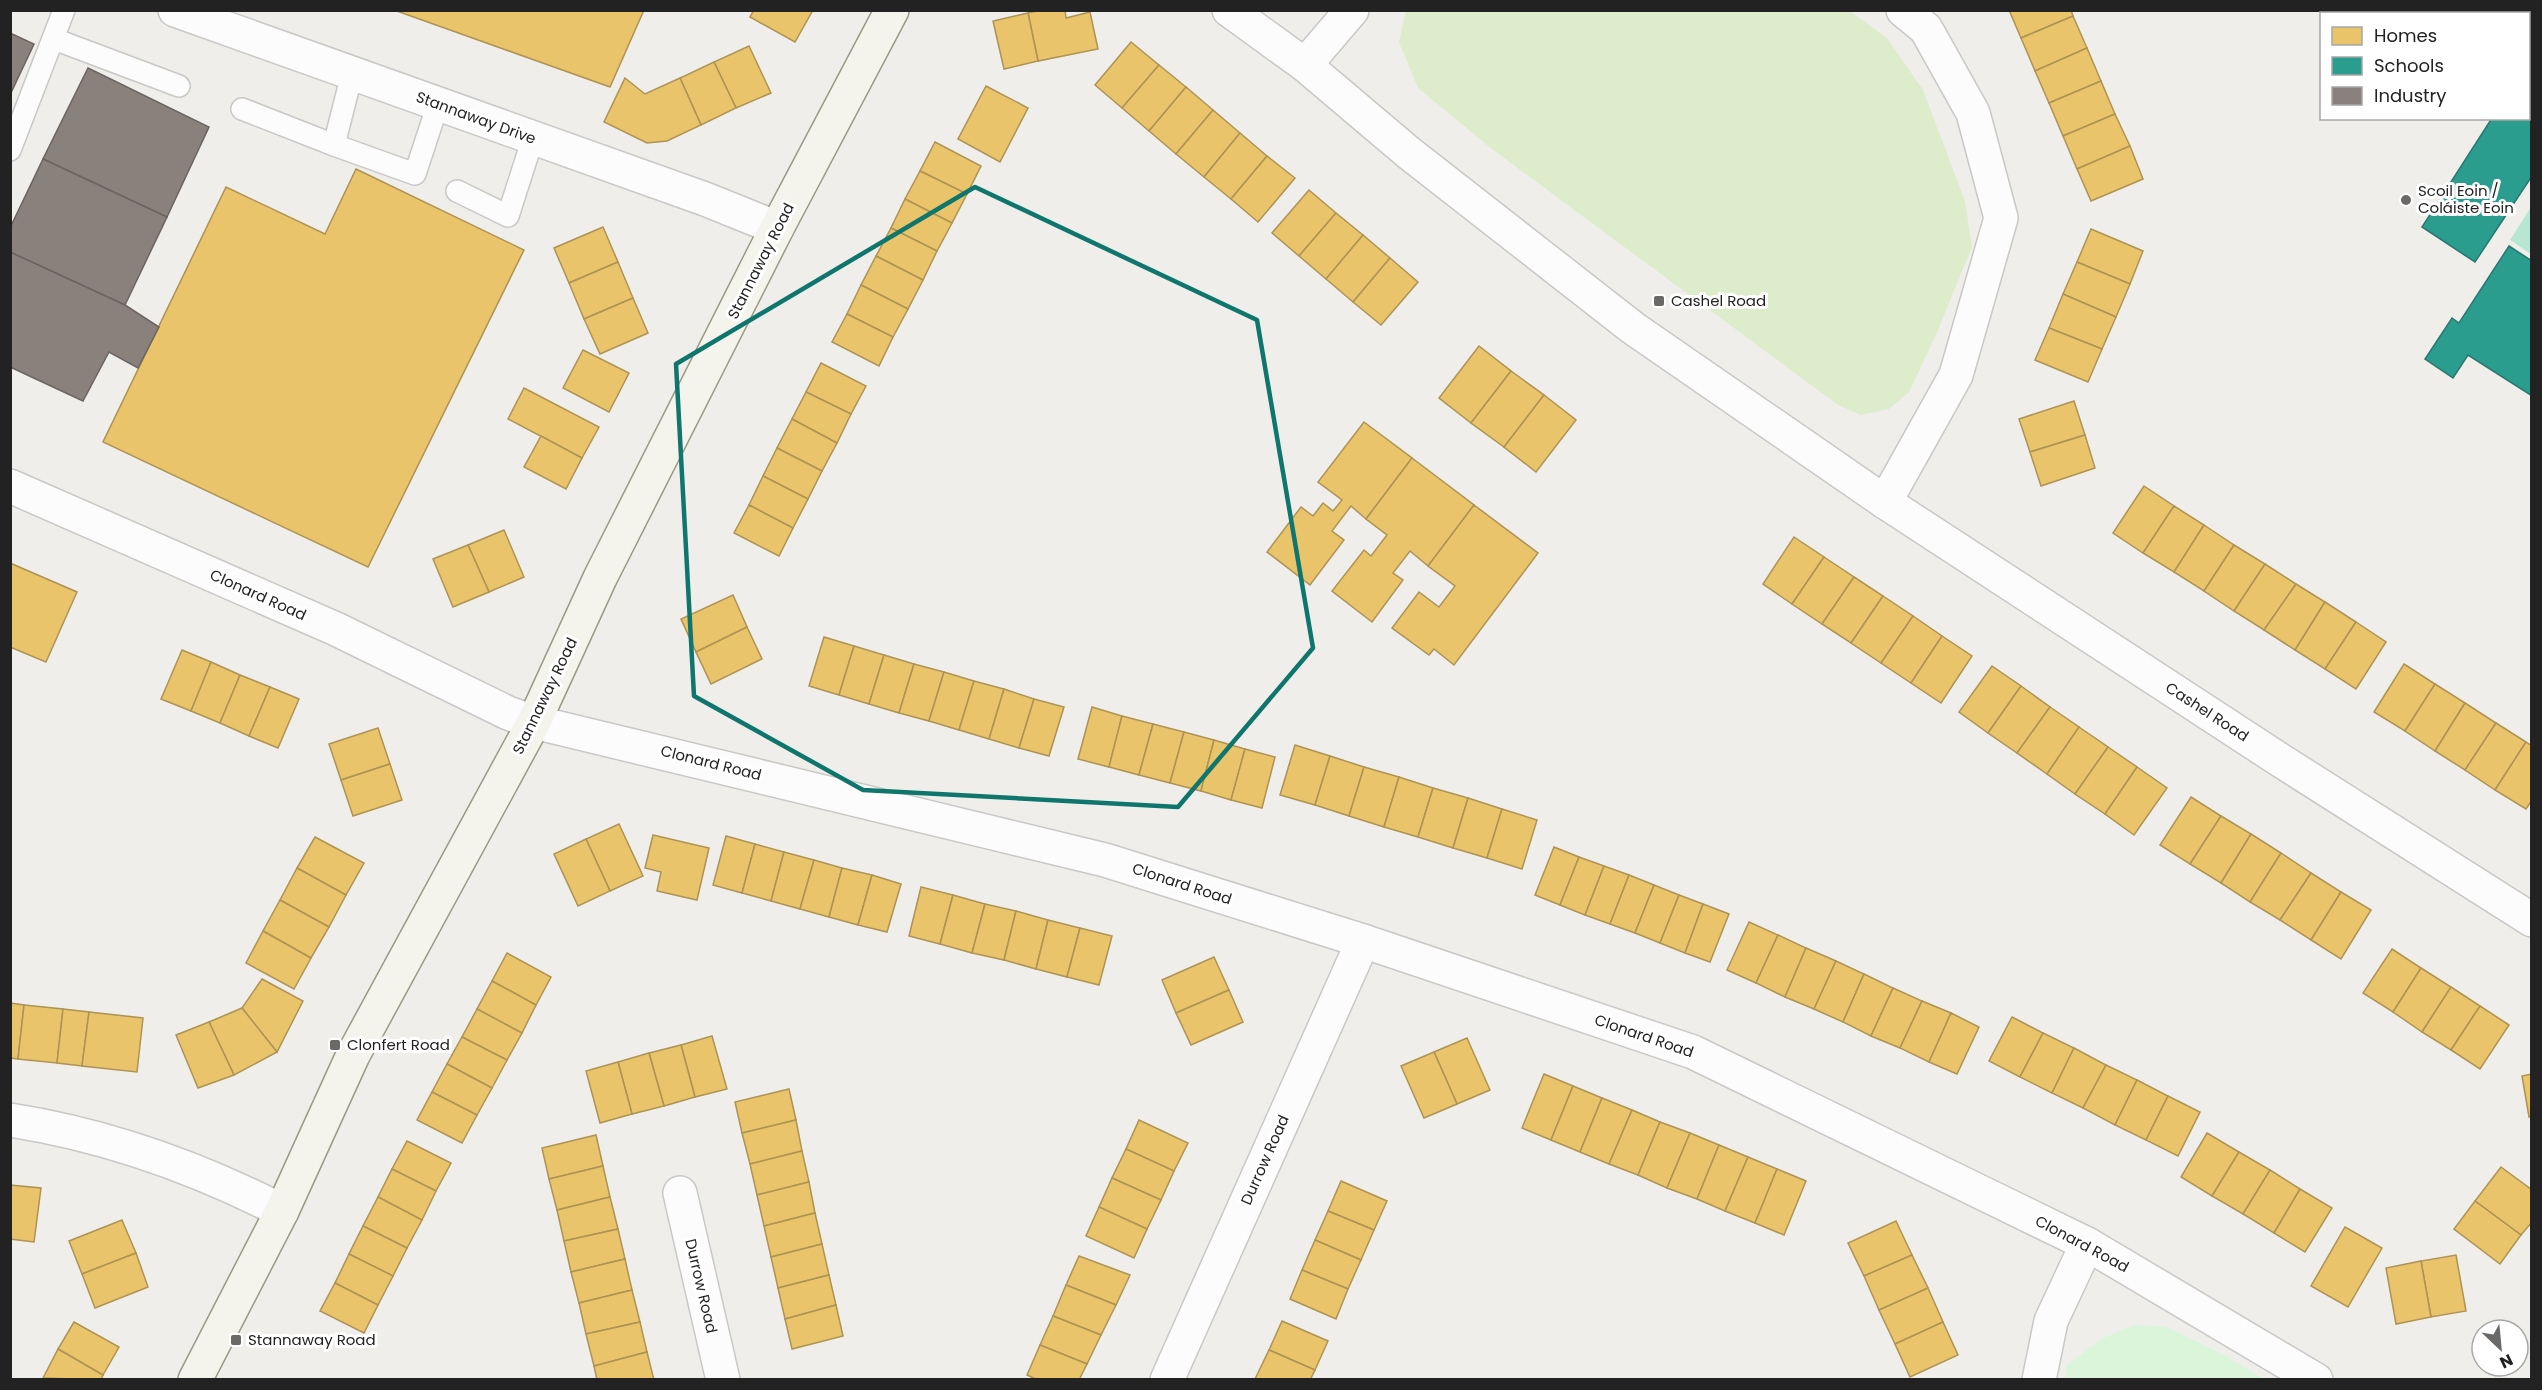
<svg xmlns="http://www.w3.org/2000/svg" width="2542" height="1390" viewBox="0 0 2542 1390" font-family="Poppins,sans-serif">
  <rect width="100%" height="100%" fill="#f0eeeb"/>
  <polygon fill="#ddeccb" points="1406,10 1850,11 1887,38 1923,90 1965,201 1972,247 1936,335 1909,392 1889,409 1861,415 1838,405 1492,149 1418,88 1399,42"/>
  <polygon fill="#daf5da" points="2134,1325 2167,1327 2226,1356 2263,1379 2065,1379 2067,1365 2101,1339"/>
  <polygon fill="#b7e6d2" points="2531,207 2531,254 2510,240"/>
  <g fill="#e9c46a" stroke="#ad9354" stroke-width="1.5">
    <polygon points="394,10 644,10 610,87"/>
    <polygon points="754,10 813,10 795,42 750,17"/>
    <polygon points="1041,10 1065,10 1066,18 1090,12 1098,49 1038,61 1028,13"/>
    <polygon points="2009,10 2071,10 2073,16 2021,38"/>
    <polygon points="1028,13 1038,61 1004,69 993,21"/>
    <polygon points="2073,16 2087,48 2035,71 2021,38"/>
    <polygon points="1131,42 1159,65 1122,108 1095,85"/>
    <polygon points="749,46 771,93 736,108 714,62"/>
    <polygon points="2087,48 2101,81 2049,103 2035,71"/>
    <polygon points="714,62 736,108 701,125 680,78"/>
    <polygon points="1159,65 1186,87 1149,131 1122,108"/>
    <polygon points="625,78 645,94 680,78 701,125 667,141 647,143 604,122"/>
    <polygon points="2101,81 2115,114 2063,136 2049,103"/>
    <polygon points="986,86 1028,108 1000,162 958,139"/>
    <polygon points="1186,87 1213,110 1176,154 1149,131"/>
    <polygon points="1213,110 1240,133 1204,177 1176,154"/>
    <polygon points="2115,114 2130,146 2077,169 2063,136"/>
    <polygon points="1240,133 1267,156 1231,199 1204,177"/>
    <polygon points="935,142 981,166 967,194 920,171"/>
    <polygon points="2130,146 2143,179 2091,201 2077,169"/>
    <polygon points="1267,156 1295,178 1258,222 1231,199"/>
    <polygon points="356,169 524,250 368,567 103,442 226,187 325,234"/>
    <polygon points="920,171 967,194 952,223 905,199"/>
    <polygon points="1309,190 1336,213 1299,256 1272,233"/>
    <polygon points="905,199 952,223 937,251 891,228"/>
    <polygon points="1336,213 1363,235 1326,279 1299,256"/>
    <polygon points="603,227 618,262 569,283 554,248"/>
    <polygon points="891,228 937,251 923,280 876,256"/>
    <polygon points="2091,229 2143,251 2130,284 2077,262"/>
    <polygon points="1363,235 1390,258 1353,302 1326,279"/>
    <polygon points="876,256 923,280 908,309 861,285"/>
    <polygon points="1390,258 1418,282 1381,325 1353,302"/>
    <polygon points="618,262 633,298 584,319 569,283"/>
    <polygon points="2077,262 2130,284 2116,317 2063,294"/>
    <polygon points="861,285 908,309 893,337 847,314"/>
    <polygon points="2063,294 2116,317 2102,349 2049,328"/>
    <polygon points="633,298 648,333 600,354 584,319"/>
    <polygon points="847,314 893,337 879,366 832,342"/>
    <polygon points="2049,328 2102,349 2088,382 2035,360"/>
    <polygon points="1479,346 1511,371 1471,423 1439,398"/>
    <polygon points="583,350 629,373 609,412 563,388"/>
    <polygon points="821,363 866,386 851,414 806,392"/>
    <polygon points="1511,371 1544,395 1504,447 1471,423"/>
    <polygon points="524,388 599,427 582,458 508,419"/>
    <polygon points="806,392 851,414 837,443 792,419"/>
    <polygon points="1544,395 1576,420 1536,472 1504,447"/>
    <polygon points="2074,401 2085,435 2030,452 2019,419"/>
    <polygon points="792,419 837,443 822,471 777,448"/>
    <polygon points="1364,422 1412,458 1366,519 1351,506 1332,531 1344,540 1310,585 1267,552 1301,507 1313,516 1323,503 1333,511 1342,500 1318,482"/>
    <polygon points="2085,435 2095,468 2041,486 2030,452"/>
    <polygon points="541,436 582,458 566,489 524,467"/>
    <polygon points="777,448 822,471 808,499 763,476"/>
    <polygon points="1412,458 1474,505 1428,566 1410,551 1393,573 1403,580 1372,622 1332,591 1364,550 1371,556 1387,535 1366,519"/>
    <polygon points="763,476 808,499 793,528 749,505"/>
    <polygon points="2144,486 2174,506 2143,553 2113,533"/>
    <polygon points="749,505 793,528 779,556 734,533"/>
    <polygon points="1474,505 1538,553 1454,665 1434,649 1429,655 1392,628 1419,592 1439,607 1455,586 1428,566"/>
    <polygon points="2174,506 2204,525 2174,572 2143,553"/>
    <polygon points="2204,525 2234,545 2204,591 2174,572"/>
    <polygon points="504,530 524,577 489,592 468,545"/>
    <polygon points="1794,537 1824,557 1792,604 1763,584"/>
    <polygon points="468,545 489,592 453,607 433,559"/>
    <polygon points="2234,545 2265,564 2234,611 2204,591"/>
    <polygon points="1824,557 1854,577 1822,624 1792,604"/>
    <polygon points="10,563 77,592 46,662 10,647"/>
    <polygon points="2265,564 2296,584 2264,630 2234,611"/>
    <polygon points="1854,577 1883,596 1851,643 1822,624"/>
    <polygon points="2296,584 2325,602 2295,650 2264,630"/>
    <polygon points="733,595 747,627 696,652 681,619"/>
    <polygon points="1883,596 1913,616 1881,663 1851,643"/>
    <polygon points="2325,602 2356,622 2325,669 2295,650"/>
    <polygon points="1913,616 1942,636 1911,683 1881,663"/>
    <polygon points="2356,622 2386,642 2356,689 2325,669"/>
    <polygon points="747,627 762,659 711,684 696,652"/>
    <polygon points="1942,636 1972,656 1941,703 1911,683"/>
    <polygon points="824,637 854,646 839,695 809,686"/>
    <polygon points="854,646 884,655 869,704 839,695"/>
    <polygon points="182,650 211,662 191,711 161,699"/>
    <polygon points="884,655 914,664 899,713 869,704"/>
    <polygon points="211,662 240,675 220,723 191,711"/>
    <polygon points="914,664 944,672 929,721 899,713"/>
    <polygon points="2404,664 2435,684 2405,731 2374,712"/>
    <polygon points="1992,666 2021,686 1988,733 1959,712"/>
    <polygon points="944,672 974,681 959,730 929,721"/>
    <polygon points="240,675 270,687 249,736 220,723"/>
    <polygon points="974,681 1004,689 989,739 959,730"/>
    <polygon points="2435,684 2465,703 2435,751 2405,731"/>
    <polygon points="2021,686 2050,707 2017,753 1988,733"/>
    <polygon points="270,687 299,699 278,748 249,736"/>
    <polygon points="1004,689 1034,699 1019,748 989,739"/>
    <polygon points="1034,699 1064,707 1049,756 1019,748"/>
    <polygon points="2465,703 2496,723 2465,770 2435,751"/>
    <polygon points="1092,707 1122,716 1109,767 1078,759"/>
    <polygon points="2050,707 2079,727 2047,774 2017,753"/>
    <polygon points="1122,716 1153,724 1139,775 1109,767"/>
    <polygon points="2496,723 2526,742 2495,790 2465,770"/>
    <polygon points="1153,724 1184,732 1170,783 1139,775"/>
    <polygon points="2079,727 2108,747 2075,794 2047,774"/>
    <polygon points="378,728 390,764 341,780 329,744"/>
    <polygon points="1184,732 1214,740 1201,791 1170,783"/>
    <polygon points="1214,740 1245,749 1231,800 1201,791"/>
    <polygon points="2526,742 2532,746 2532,800 2526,809 2495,790"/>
    <polygon points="1295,745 1330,756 1315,805 1280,795"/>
    <polygon points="2108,747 2137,767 2105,814 2075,794"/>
    <polygon points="1245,749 1275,757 1262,808 1231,800"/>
    <polygon points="1330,756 1364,767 1349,816 1315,805"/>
    <polygon points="390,764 402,800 353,816 341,780"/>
    <polygon points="1364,767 1399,777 1384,827 1349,816"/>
    <polygon points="2137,767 2167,788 2134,835 2105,814"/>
    <polygon points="1399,777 1433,788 1418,837 1384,827"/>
    <polygon points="1433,788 1468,798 1453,848 1418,837"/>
    <polygon points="2191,797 2221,816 2190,864 2160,845"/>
    <polygon points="1468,798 1502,809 1487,858 1453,848"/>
    <polygon points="1502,809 1537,820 1522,869 1487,858"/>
    <polygon points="2221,816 2251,834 2221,883 2190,864"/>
    <polygon points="619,824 643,876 610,891 586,839"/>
    <polygon points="2251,834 2281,853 2250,902 2221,883"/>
    <polygon points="653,835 709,848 697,900 657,891 661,872 645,868"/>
    <polygon points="726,836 755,844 742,893 713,885"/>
    <polygon points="315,837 364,863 346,895 297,868"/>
    <polygon points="586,839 610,891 578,906 554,854"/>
    <polygon points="755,844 784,852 771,901 742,893"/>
    <polygon points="1554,847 1579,857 1560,905 1535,895"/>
    <polygon points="784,852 814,860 800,909 771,901"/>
    <polygon points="2281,853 2311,873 2280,920 2250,902"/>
    <polygon points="1579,857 1604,866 1585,915 1560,905"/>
    <polygon points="814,860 842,868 829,917 800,909"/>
    <polygon points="1604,866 1629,875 1610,924 1585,915"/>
    <polygon points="297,868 346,895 329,927 280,900"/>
    <polygon points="842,868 872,875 858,925 829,917"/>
    <polygon points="2311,873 2341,892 2311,940 2280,920"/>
    <polygon points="872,875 901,884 887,932 858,925"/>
    <polygon points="1629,875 1654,885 1635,933 1610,924"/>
    <polygon points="1654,885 1679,895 1660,943 1635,933"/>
    <polygon points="921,887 953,895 940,944 909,936"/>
    <polygon points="2341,892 2371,910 2341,959 2311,940"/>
    <polygon points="953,895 985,904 972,953 940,944"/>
    <polygon points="1679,895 1703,904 1685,953 1660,943"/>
    <polygon points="280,900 329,927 311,958 263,931"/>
    <polygon points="985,904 1016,911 1004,960 972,953"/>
    <polygon points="1703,904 1729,914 1710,962 1685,953"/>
    <polygon points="1016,911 1048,920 1036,969 1004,960"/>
    <polygon points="1048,920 1080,928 1067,977 1036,969"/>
    <polygon points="1749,922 1778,935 1756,983 1727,970"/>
    <polygon points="1080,928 1112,936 1099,985 1067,977"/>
    <polygon points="263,931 311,958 294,989 246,963"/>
    <polygon points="1778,935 1806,948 1785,997 1756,983"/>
    <polygon points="1806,948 1836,961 1814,1009 1785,997"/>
    <polygon points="2392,949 2421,968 2393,1012 2363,993"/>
    <polygon points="507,953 551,977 536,1005 492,981"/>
    <polygon points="1214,957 1229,990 1176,1013 1162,980"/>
    <polygon points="1836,961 1864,974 1843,1022 1814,1009"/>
    <polygon points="2421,968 2451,987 2422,1032 2393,1012"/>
    <polygon points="1864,974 1893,988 1871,1036 1843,1022"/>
    <polygon points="262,979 303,1001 277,1052 242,1008"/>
    <polygon points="492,981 536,1005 522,1033 477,1009"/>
    <polygon points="2451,987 2480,1006 2451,1050 2422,1032"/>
    <polygon points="1893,988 1922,1001 1900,1048 1871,1036"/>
    <polygon points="1229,990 1243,1022 1191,1045 1176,1013"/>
    <polygon points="1922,1001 1951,1013 1929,1062 1900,1048"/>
    <polygon points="10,1003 24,1005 18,1059 10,1058"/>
    <polygon points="24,1005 63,1009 57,1063 18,1059"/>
    <polygon points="2480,1006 2509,1025 2480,1069 2451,1050"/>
    <polygon points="242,1008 277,1052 234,1075 209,1022"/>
    <polygon points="63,1009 89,1012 82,1066 57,1063"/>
    <polygon points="477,1009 522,1033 507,1060 462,1037"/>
    <polygon points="89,1012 143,1018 137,1072 82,1066"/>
    <polygon points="1951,1013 1979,1027 1957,1074 1929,1062"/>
    <polygon points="2012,1017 2043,1033 2020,1077 1989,1061"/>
    <polygon points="209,1022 234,1075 198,1088 176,1035"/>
    <polygon points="2043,1033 2074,1048 2052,1093 2020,1077"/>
    <polygon points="712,1036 727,1089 695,1097 681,1045"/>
    <polygon points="462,1037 507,1060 492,1088 447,1064"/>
    <polygon points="1467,1038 1490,1090 1457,1104 1434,1052"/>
    <polygon points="681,1045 695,1097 664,1106 649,1053"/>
    <polygon points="2074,1048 2106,1065 2083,1108 2052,1093"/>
    <polygon points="1434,1052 1457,1104 1424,1118 1401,1066"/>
    <polygon points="649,1053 664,1106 632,1114 618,1062"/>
    <polygon points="618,1062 632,1114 600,1123 586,1071"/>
    <polygon points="447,1064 492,1088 477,1115 432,1092"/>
    <polygon points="2106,1065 2137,1080 2115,1125 2083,1108"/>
    <polygon points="1544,1074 1573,1086 1551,1140 1522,1128"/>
    <polygon points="2532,1074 2532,1117 2529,1117 2522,1076"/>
    <polygon points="2137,1080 2168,1096 2146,1140 2115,1125"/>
    <polygon points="1573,1086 1602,1098 1580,1152 1551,1140"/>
    <polygon points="789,1089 796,1120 742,1133 735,1102"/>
    <polygon points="432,1092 477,1115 462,1143 417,1120"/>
    <polygon points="2168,1096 2200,1112 2178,1156 2146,1140"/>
    <polygon points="1602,1098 1632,1110 1609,1164 1580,1152"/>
    <polygon points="1632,1110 1660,1122 1638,1175 1609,1164"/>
    <polygon points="796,1120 802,1151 750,1164 742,1133"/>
    <polygon points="1139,1120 1188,1143 1174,1171 1126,1149"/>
    <polygon points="1660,1122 1690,1133 1667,1188 1638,1175"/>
    <polygon points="1690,1133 1719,1145 1697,1199 1667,1188"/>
    <polygon points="2207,1133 2239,1152 2212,1196 2181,1177"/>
    <polygon points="596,1135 603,1166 549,1179 542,1148"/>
    <polygon points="407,1141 451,1163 436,1191 392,1169"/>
    <polygon points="1719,1145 1748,1157 1725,1211 1697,1199"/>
    <polygon points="1126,1149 1174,1171 1161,1200 1112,1178"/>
    <polygon points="802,1151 809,1182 757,1195 750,1164"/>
    <polygon points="2239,1152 2270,1170 2243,1214 2212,1196"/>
    <polygon points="1748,1157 1777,1169 1755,1223 1725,1211"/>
    <polygon points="603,1166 610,1197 557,1210 549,1179"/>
    <polygon points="2501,1167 2532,1190 2532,1222 2521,1235 2475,1201"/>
    <polygon points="392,1169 436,1191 422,1220 378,1197"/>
    <polygon points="1777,1169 1806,1181 1784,1235 1755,1223"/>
    <polygon points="2270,1170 2300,1189 2274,1233 2243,1214"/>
    <polygon points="1112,1178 1161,1200 1147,1229 1099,1207"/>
    <polygon points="1341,1181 1387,1201 1374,1230 1328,1211"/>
    <polygon points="809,1182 815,1213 764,1226 757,1195"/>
    <polygon points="10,1185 41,1188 34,1242 10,1239"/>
    <polygon points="2300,1189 2332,1208 2305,1252 2274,1233"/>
    <polygon points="378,1197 422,1220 407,1248 363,1226"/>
    <polygon points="610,1197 618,1229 564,1241 557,1210"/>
    <polygon points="2475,1201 2521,1235 2500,1264 2454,1229"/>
    <polygon points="1099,1207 1147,1229 1134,1258 1086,1236"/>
    <polygon points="1328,1211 1374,1230 1361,1260 1315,1240"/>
    <polygon points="815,1213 822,1244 771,1257 764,1226"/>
    <polygon points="122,1220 136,1253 82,1274 69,1241"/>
    <polygon points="1896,1221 1912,1255 1864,1276 1848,1243"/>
    <polygon points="363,1226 407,1248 393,1276 349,1254"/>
    <polygon points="2345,1227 2382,1248 2348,1307 2311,1286"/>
    <polygon points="618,1229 625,1259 571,1272 564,1241"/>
    <polygon points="1315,1240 1361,1260 1348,1289 1302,1270"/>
    <polygon points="822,1244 829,1275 778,1288 771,1257"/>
    <polygon points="136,1253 148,1287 95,1308 82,1274"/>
    <polygon points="349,1254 393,1276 378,1305 335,1283"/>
    <polygon points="1912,1255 1928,1288 1879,1310 1864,1276"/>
    <polygon points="2456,1255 2466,1311 2431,1317 2421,1261"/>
    <polygon points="1079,1256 1130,1275 1116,1305 1066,1285"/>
    <polygon points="625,1259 632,1290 579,1303 571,1272"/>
    <polygon points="2421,1261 2431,1317 2396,1324 2386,1268"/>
    <polygon points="1302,1270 1348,1289 1336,1319 1290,1299"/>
    <polygon points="829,1275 836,1305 785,1319 778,1288"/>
    <polygon points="335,1283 378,1305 364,1333 320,1311"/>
    <polygon points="1066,1285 1116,1305 1101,1335 1053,1316"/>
    <polygon points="1928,1288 1943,1322 1895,1344 1879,1310"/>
    <polygon points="632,1290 640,1322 586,1334 579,1303"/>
    <polygon points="836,1305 843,1336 792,1349 785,1319"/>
    <polygon points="1053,1316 1101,1335 1087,1364 1040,1345"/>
    <polygon points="1282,1321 1328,1341 1315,1370 1269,1350"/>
    <polygon points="74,1322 119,1347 103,1375 58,1349"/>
    <polygon points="640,1322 647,1352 594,1366 586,1334"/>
    <polygon points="1943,1322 1958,1355 1910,1377 1895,1344"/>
    <polygon points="1040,1345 1087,1364 1079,1380 1038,1380 1027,1375"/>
    <polygon points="58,1349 103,1375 101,1380 43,1378"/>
    <polygon points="1269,1350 1315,1370 1310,1380 1255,1379"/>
    <polygon points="647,1352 654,1380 597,1380 594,1366"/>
  </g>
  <g fill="#2a9d8f" stroke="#28786e" stroke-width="1.5">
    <polygon points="2532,56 2532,176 2475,262 2422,227 2492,118 2528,118 2528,61"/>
    <polygon points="2509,246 2532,261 2532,396 2468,355 2453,378 2425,359 2452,318 2459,323"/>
  </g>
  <g fill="#8a817c" stroke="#6b6461" stroke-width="1.5">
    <polygon points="10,33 34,44 10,95"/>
    <polygon points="88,68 209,127 167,217 43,159"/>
    <polygon points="43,159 167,217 125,305 10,252 10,228"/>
    <polygon points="10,252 125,305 159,327 138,368 109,352 83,401 10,367"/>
  </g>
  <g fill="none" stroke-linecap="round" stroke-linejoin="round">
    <g stroke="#c9c8c7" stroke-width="24">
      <g id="lane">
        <polyline points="54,39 179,86"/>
        <polyline points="352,74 334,145 415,174 438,104"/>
        <polyline points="242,109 334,145"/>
        <polyline points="10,150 64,10"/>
        <polyline points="457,191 508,216 533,138"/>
      </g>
    </g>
    <g stroke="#c9c8c7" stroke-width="36">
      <g id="street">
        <polyline points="175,10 705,199 777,228"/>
        <polyline points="1229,10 1305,65 1409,153 1633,328 1885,502 2280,760 2532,920"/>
        <polyline points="1305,65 1352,10"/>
        <polyline points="10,486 336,629 508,713 534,722 1105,860 1363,941 1693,1052 2087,1244 2316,1380"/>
        <polyline points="1885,502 1956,375 2001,218 1973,113 1926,29 1903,10"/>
        <path d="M10 1120C106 1135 196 1167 282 1211"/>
        <polyline points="680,1193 723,1380"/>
        <polyline points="1167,1380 1363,941"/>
        <polyline points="2039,1380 2051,1321 2087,1244"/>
      </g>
    </g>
    <g stroke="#999a82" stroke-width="36">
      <polyline id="secondary" points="195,1380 282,1211 353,1055 534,722 600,578 777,228 892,10"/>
    </g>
    <use href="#lane" stroke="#fdfcfc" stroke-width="21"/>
    <use href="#street" stroke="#fdfcfc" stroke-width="33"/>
    <use href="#secondary" stroke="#f4f4ed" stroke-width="33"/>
  </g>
  <path fill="none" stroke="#0f766e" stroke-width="4.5" stroke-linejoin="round" d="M975 187 1257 320 1313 648 1178 807 863 790 694 696 676 364Z"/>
  <g fill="#6a6968" stroke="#fff" stroke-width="2">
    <circle cx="2406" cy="200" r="6"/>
    <rect x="1653" y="295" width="12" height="12" rx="3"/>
    <rect x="329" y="1039" width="12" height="12" rx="3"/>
    <rect x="230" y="1334" width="12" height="12" rx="3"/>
  </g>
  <g text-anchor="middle" stroke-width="6" stroke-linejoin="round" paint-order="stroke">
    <g font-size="15" fill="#222" stroke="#fff">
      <text transform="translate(476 118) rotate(20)" y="5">Stannaway Drive</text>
      <text transform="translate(761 261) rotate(-63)" y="5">Stannaway Road</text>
      <text transform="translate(258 595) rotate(24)" y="5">Clonard Road</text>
      <text transform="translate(545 696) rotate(-64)" y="5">Stannaway Road</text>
      <text transform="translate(2207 712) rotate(33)" y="5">Cashel Road</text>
      <text transform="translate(711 763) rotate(14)" y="5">Clonard Road</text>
      <text transform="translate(1182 884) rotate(18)" y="5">Clonard Road</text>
      <text transform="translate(1644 1036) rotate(19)" y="5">Clonard Road</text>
      <text transform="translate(1265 1160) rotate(-66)" y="5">Durrow Road</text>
      <text transform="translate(2082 1244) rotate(28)" y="5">Clonard Road</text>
      <text transform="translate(701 1286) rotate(77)" y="5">Durrow Road</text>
    </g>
    <g font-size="15" fill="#222" stroke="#fff" text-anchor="start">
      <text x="2418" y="196">Scoil Eoin /<tspan x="2418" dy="17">Coláiste Eoin</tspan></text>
      <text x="1671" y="306">Cashel Road</text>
      <text x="347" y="1050">Clonfert Road</text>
      <text x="248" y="1345">Stannaway Road</text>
    </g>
  </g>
  <rect width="2542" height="1390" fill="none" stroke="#222222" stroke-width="24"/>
  <rect x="2320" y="12" width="210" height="108" fill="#ffffff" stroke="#a7a7a7" stroke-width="1.5"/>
  <rect x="2332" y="27" width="30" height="18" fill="#e9c46a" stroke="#a7a7a7" stroke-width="1.5"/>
  <text x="2374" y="42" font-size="18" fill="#222222">Homes</text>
  <rect x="2332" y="57" width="30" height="18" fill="#2a9d8f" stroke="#a7a7a7" stroke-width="1.5"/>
  <text x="2374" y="72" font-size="18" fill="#222222">Schools</text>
  <rect x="2332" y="87" width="30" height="18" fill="#8a817c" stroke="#a7a7a7" stroke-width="1.5"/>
  <text x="2374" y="102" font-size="18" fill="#222222">Industry</text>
  <g transform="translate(2500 1348) rotate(154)"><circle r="28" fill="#ffffff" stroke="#a7a7a7" stroke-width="1.5"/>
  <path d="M0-4.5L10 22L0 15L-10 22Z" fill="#6a6968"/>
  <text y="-9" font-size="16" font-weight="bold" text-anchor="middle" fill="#222222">N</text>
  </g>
</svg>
